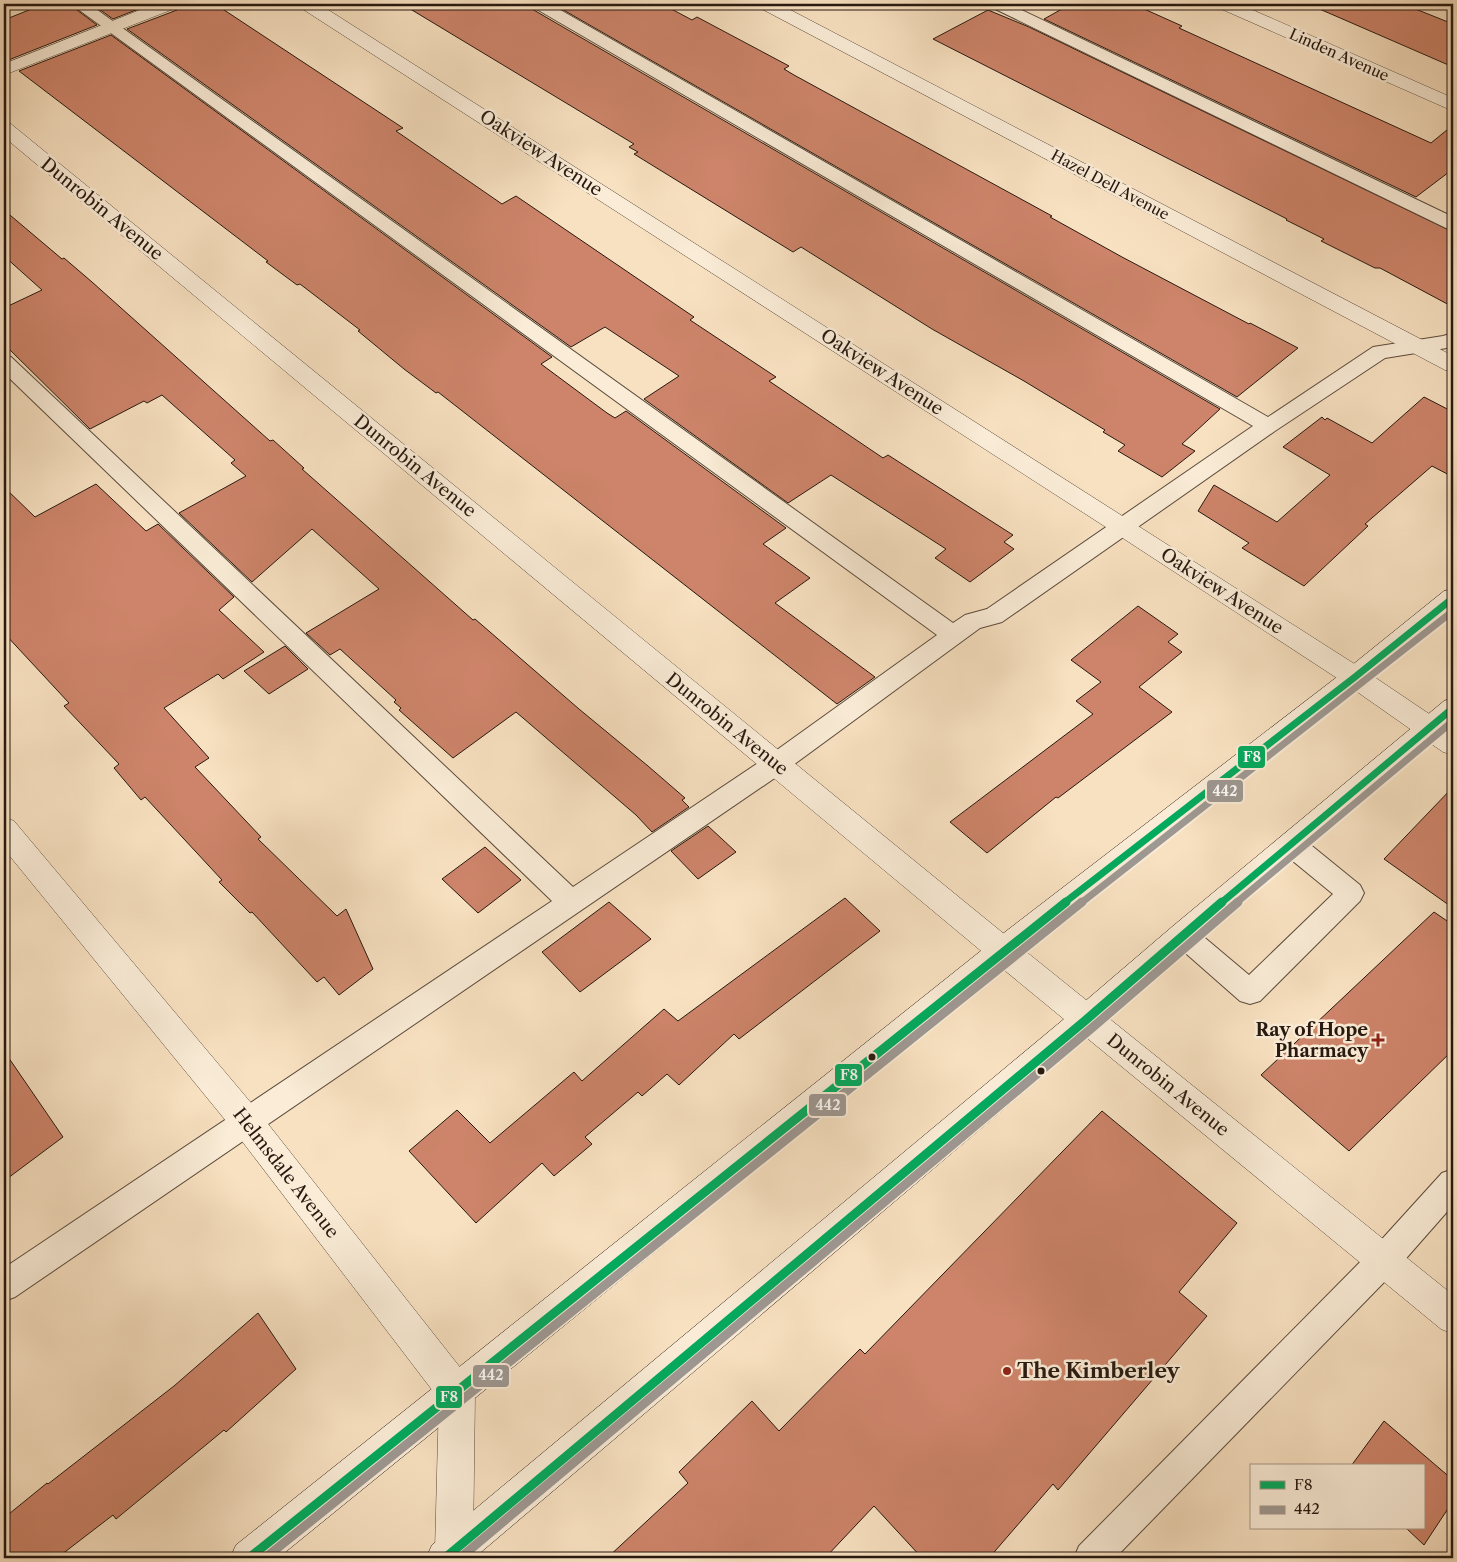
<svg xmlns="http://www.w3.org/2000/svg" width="1457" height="1562" viewBox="0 0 1457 1562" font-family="'Libre Caslon Text',serif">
  <rect width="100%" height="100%" fill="#f8e1c1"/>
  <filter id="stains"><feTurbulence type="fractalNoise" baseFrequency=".004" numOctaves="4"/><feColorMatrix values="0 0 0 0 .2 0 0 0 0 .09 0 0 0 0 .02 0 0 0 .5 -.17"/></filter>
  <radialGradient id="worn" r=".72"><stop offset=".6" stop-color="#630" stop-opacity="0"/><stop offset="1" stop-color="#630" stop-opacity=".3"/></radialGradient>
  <g fill="#cd846a" stroke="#271910">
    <polygon points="44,4 69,4 97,25 6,61 4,60 4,20"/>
    <polygon points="92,4 151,4 113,19"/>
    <polygon points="181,4 215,4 403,128 396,131 502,204 516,196 694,317 690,320 776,377 769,381 883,458 888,455 1013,535 1004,542 1014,549 970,582 935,558 946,549 831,475 788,503 644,399 679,376 605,327 571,347 127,29 177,10"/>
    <polygon points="402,4 529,4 532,9 1220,409 1182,444 1195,451 1162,477 1118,451 1125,445 1103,432 1105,430 1024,381 932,329 801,247 793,252 634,154 638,152 629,147 634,144"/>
    <polygon points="553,4 662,4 692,20 697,17 789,66 784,69 794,75 1052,216 1050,217 1122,257 1249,324 1250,323 1298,348 1237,397"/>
    <polygon points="1071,4 1133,4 1182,26 1179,28 1431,143 1453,125 1453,169 1416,197 1044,19"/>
    <polygon points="1308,4 1403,4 1453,24 1453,67"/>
    <polygon points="988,10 1029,27 1453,232 1453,307 1380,268 1375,268 1321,241 1324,239 1286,220 1287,219 933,39"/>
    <polygon points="111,35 552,357 541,364 607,413 615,418 626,411 786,528 763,544 810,578 775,603 875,677 837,704 438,392 436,393 404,369 358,331 360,330 300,284 297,285 266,262 268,261 19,71"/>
    <polygon points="4,210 62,259 64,258 92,282 270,441 273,440 304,468 302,469 473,620 475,619 579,709 648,766 685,798 682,800 689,807 652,832 636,815 516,712 453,758 399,710 401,708 394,702 396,700 340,649 330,655 306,633 379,589 312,529 252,582 179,513 246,476 231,463 235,460 162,395 147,403 144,401 90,429 4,344 4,308 42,290 4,256"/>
    <polygon points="1424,397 1453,412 1453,477 1432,466 1365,524 1368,526 1304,586 1242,548 1249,543 1198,511 1214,485 1277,522 1330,475 1283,447 1322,417 1325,420 1327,418 1372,443"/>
    <polygon points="96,484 146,531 158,524 234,597 219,610 264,652 223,679 218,674 164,708 209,758 195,767 261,837 258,839 337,916 346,909 373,969 339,995 324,977 317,982 252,912 250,913 219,882 222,880 145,797 141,800 114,768 119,764 64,706 69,703 4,633 4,487 35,517"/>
    <polygon points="1138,606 1178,634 1168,642 1182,652 1139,687 1172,712 1058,798 1056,797 987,853 950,822 1093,714 1076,701 1101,682 1071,660"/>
    <polygon points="285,646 308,669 269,694 244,671"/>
    <polygon points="1453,787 1453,908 1384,859"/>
    <polygon points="708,826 736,852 698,879 671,851"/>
    <polygon points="485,847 521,880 478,913 442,879"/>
    <polygon points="845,898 880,931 739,1039 734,1034 679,1085 667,1074 642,1096 638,1092 585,1137 592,1144 554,1176 542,1163 476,1223 409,1151 457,1110 490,1143 574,1072 582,1081 664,1009 678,1021"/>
    <polygon points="609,902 651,939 580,992 542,952"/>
    <polygon points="1434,912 1453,925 1453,1050 1349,1151 1261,1075"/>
    <polygon points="4,1051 63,1137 4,1181"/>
    <polygon points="1102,1111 1237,1223 1179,1292 1207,1316 1058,1490 1053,1484 989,1558 922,1558 874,1506 825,1558 607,1558 688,1483 679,1472 752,1401 779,1431 860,1349 865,1354"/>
    <polygon points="258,1313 296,1369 226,1432 224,1430 116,1519 113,1515 57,1558 4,1558 4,1518 47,1483 48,1484 174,1386"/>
    <polygon points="1384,1421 1453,1480 1453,1501 1424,1545 1406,1528 1423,1528 1423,1466 1351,1466"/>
  </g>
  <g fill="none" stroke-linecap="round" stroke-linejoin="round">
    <g stroke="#5b4b3c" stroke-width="2">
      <g id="lane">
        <polygon points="71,4 89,4 953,623 965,615 987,609 1253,426 533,7 531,4 550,4 1268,417 1373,347 1443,336 1453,333 1453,347 1385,358 1275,431 1002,622 980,628 785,771 15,1297 4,1301 4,1268 552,901 4,373 4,356 11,357 573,887 767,757 937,635"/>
        <polygon points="989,4 1009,4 1453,217 1453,229 1446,228 991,7"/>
        <polygon points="1292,834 1301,837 1360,885 1364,893 1360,901 1260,1001 1250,1004 1240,1001 1174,943 1170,935 1174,927 1183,923 1192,927 1249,975 1333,894 1283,853 1279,845 1283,837"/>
        <polygon points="1453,1169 1453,1205 1395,1271 1115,1558 1074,1558 1079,1546 1373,1249 1442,1173"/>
      </g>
    </g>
    <g stroke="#5b4b3c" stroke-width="1">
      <g id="street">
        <polygon points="155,4 179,4 176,8 4,75 4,64"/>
        <polygon points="298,4 319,4 1364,670 1453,730 1453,755 1443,752 1346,684 1115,533 301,8"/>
        <polygon points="757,4 779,4 1453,356 1453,372 1445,370 760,8"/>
        <polygon points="1216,4 1239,4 1453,98 1453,111 1219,8"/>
        <polygon points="4,122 11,124 1014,942 1453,1295 1453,1334 1441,1329 992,960 4,137"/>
        <polygon points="4,817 14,821 257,1110 470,1380 475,1393 473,1546 478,1558 438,1558 435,1551 439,1399 235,1132 4,849"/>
      </g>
    </g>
    <g stroke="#271910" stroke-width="1">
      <g id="secondary">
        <polygon points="1453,589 1453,612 1364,684 1014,960 278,1558 230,1558 236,1545 992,942 1346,670 1444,591"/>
        <polygon points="1453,698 1453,723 1193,944 1098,1029 474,1558 426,1558 432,1545 1076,1009 1173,926 1444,701"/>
      </g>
    </g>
    <use href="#lane" fill="#faecd7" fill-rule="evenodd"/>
    <use href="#street" fill="#faecd7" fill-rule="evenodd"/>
    <use href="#secondary" fill="#faecd7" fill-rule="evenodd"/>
    <g stroke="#faecd7" stroke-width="11">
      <g id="bus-1-far1">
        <polyline points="1064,903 1355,677 1453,598"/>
        <polyline points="1221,903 1453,708"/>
      </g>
    </g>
    <g stroke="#faecd7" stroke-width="12">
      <g id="bus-1">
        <polyline points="249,1558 1066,902"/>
        <polyline points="445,1558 1087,1019 1222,902"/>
      </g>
    </g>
    <g stroke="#faecd7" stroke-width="11">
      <g id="bus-2-far1">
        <polyline points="1081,903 1453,611"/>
        <polyline points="1236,903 1453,721"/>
      </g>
    </g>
    <g stroke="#faecd7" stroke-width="12">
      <g id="bus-2">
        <polyline points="265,1558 1082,902"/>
        <polyline points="460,1558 1093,1027 1238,902"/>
      </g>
    </g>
    <use href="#bus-1-far1" stroke="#02aa5e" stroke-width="7"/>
    <use href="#bus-1" stroke="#02aa5e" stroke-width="9"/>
    <use href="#bus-2-far1" stroke="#9e9893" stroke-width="7"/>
    <use href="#bus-2" stroke="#9e9893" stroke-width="9"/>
  </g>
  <g fill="#8f2418" stroke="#faecd7" stroke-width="2">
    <path d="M1375.5 1032.5h5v5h5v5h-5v5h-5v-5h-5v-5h5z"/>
    <circle cx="1007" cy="1371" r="5"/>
  </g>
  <g fill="#271910" stroke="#faecd7" stroke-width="2">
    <circle cx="872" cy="1057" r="4.5"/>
    <circle cx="1041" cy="1071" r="4.5"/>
  </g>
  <g text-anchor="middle" stroke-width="5" stroke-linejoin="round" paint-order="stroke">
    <g font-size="15" fill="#271910" stroke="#faecd7">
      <text transform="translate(1339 55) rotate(24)" y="5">Linden Avenue</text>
      <text transform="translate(1110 185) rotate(28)" y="5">Hazel Dell Avenue</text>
    </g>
    <g font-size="18" fill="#271910" stroke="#faecd7">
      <text transform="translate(541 153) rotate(33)" y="6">Oakview Avenue</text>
      <text transform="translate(102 209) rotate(39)" y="6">Dunrobin Avenue</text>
      <text transform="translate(882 372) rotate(33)" y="6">Oakview Avenue</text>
      <text transform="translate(415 466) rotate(39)" y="6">Dunrobin Avenue</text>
      <text transform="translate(1222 591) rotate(33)" y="6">Oakview Avenue</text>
      <text transform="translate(727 724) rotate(39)" y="6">Dunrobin Avenue</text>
      <text transform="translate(1168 1085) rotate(39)" y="6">Dunrobin Avenue</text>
      <text transform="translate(286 1173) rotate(52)" y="6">Helmsdale Avenue</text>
    </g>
    <g font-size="18" font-weight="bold" fill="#271910" stroke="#faecd7" text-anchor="end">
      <text x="1368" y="1036">Ray of Hope<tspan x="1368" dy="21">Pharmacy</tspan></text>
    </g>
    <g font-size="21" font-weight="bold" fill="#271910" stroke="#faecd7" text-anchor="start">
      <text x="1017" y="1378">The Kimberley</text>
    </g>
  </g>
  <g stroke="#faecd7" stroke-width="2">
    <rect x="1237" y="745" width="29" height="24" rx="5" fill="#02aa5e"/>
    <rect x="1206" y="779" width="38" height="24" rx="5" fill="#9e9893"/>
    <rect x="834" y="1063" width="29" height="24" rx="5" fill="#02aa5e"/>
    <rect x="808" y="1093" width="39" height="24" rx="5" fill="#9e9893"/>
    <rect x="472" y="1364" width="38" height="24" rx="5" fill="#9e9893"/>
    <rect x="435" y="1385" width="28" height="24" rx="5" fill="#02aa5e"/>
  </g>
  <g font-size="14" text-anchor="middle" font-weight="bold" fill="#fff">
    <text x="1252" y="762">F8</text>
    <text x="1225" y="796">442</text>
    <text x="849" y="1080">F8</text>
    <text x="828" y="1110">442</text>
    <text x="491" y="1380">442</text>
    <text x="449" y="1402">F8</text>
  </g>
  <rect width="1457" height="1562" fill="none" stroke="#f8e1c1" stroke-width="20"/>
  <rect x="5" y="5" width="1447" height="1552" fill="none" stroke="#271910" stroke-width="2.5"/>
  <rect x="10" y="10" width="1437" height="1542" fill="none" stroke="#271910"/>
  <rect x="1250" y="1464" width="175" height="65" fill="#faecd7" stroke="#a69887"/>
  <rect x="1260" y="1481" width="25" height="8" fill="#02aa5e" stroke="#a69887"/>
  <text x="1294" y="1490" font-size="15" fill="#271910">F8</text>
  <rect x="1260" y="1506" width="25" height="8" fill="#9e9893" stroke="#a69887"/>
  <text x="1294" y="1514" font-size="15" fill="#271910">442</text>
  <rect width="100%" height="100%" filter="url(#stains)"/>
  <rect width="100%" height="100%" fill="url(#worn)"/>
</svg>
